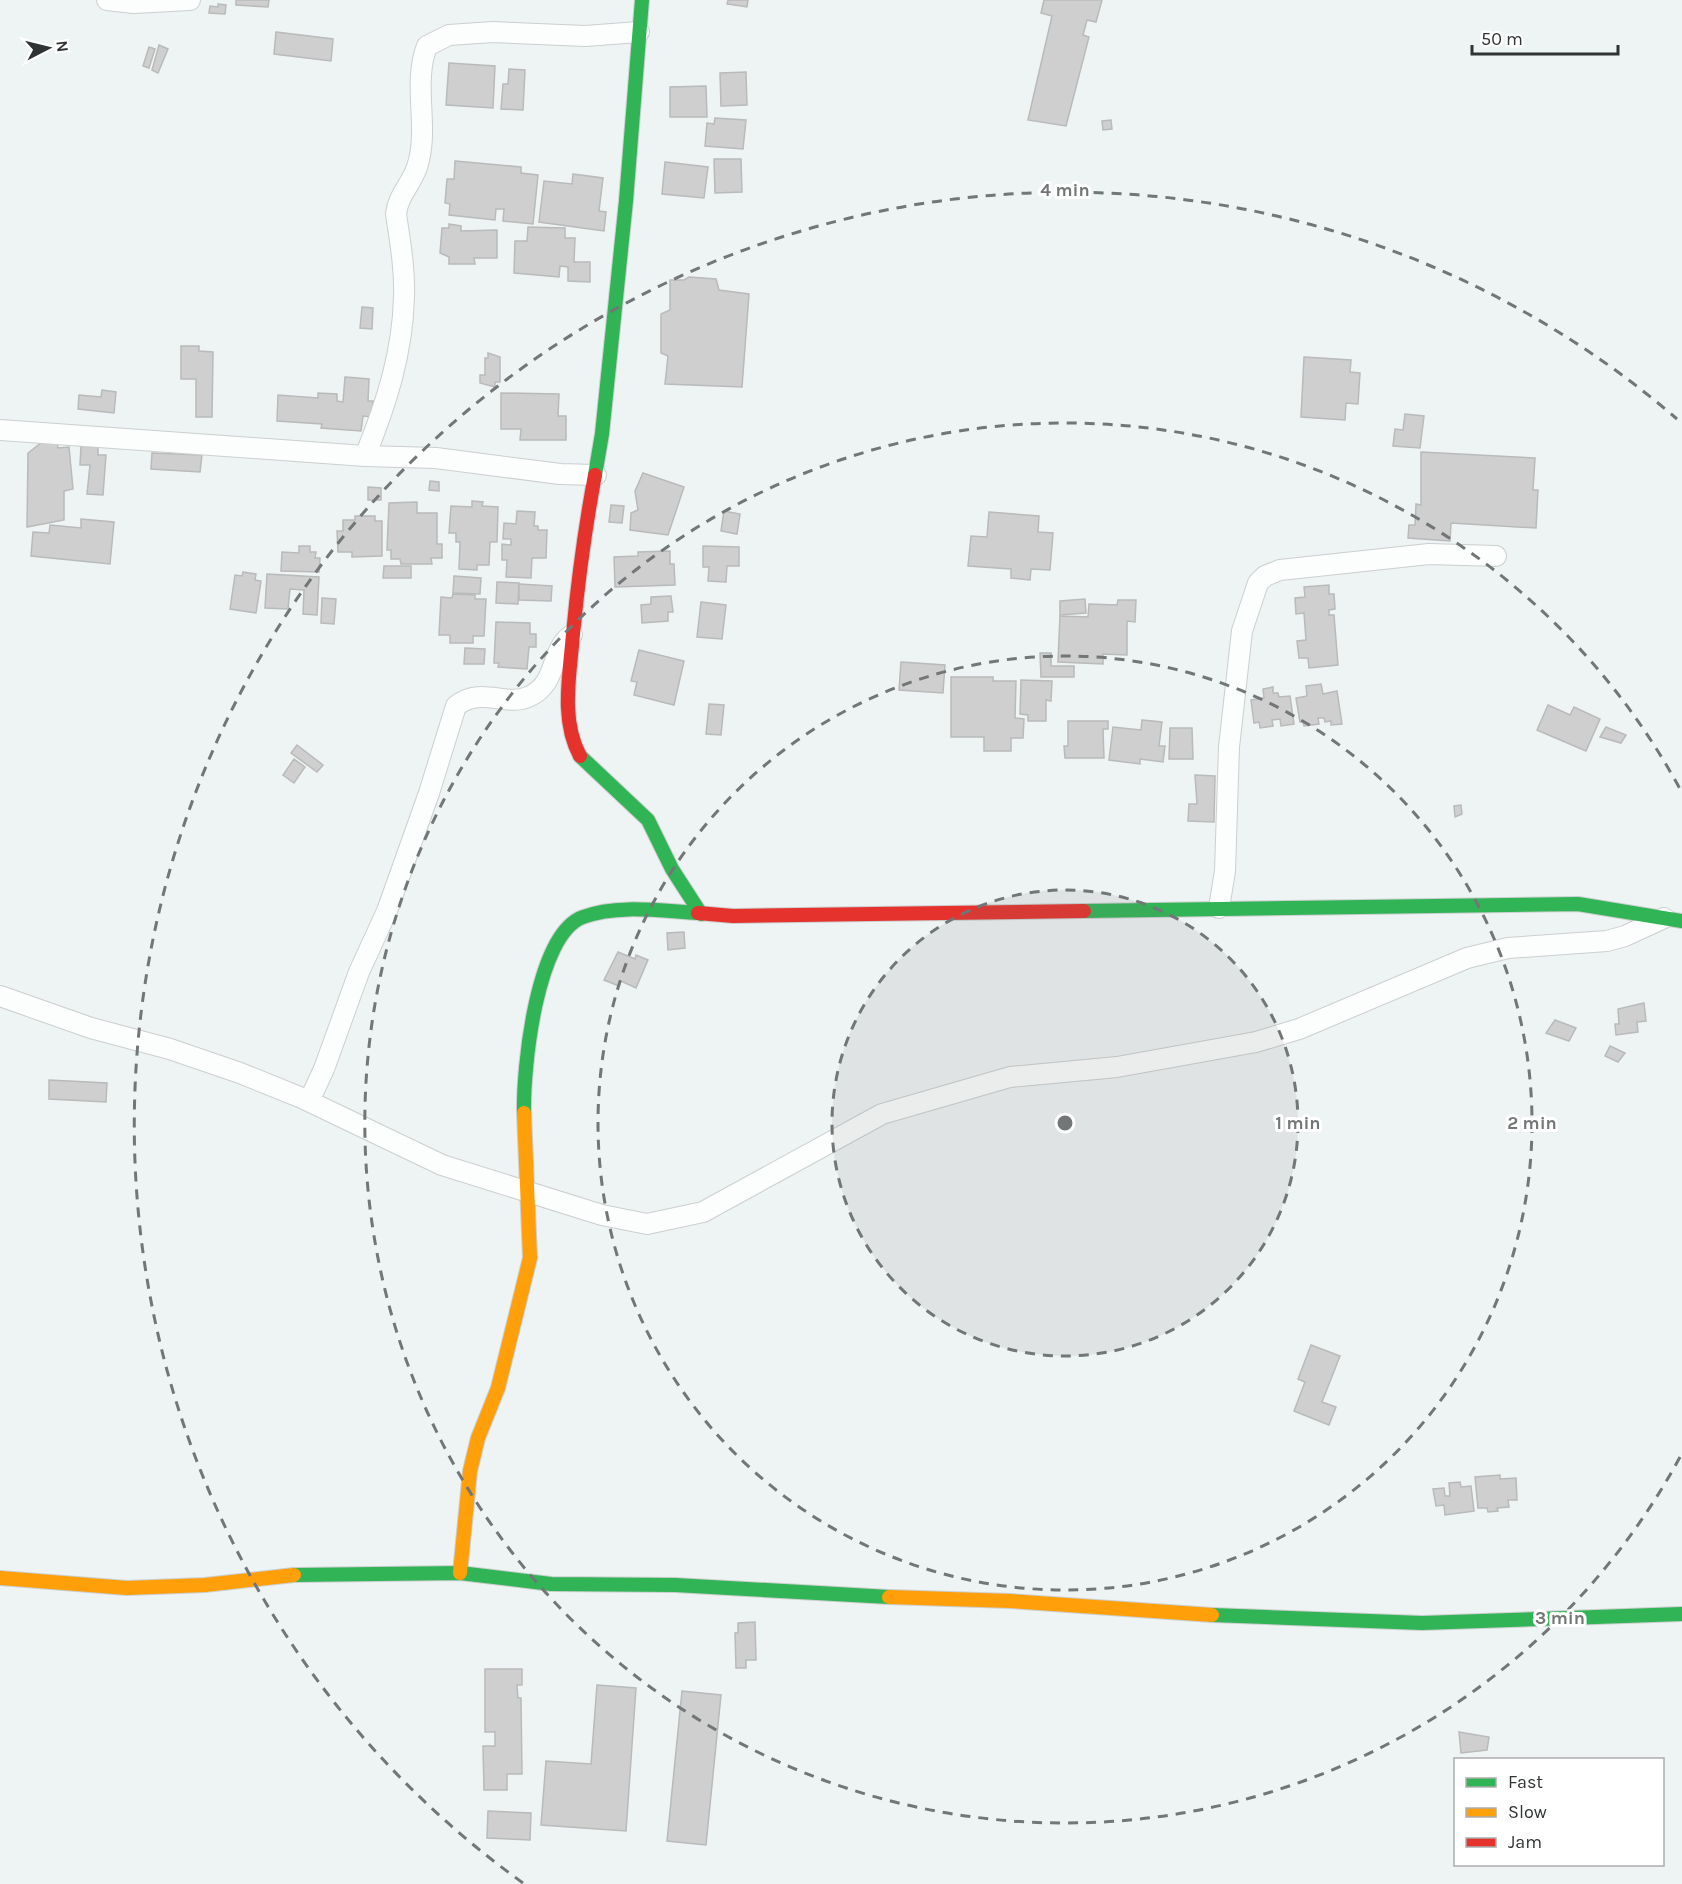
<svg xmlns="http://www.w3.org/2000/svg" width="1682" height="1884" viewBox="0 0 1682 1884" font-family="Karla,sans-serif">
  <rect width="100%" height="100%" fill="#eef3f3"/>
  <g fill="#cecfce" stroke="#b9baba" stroke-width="1.5">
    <polygon points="236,0 269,0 268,7 236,5"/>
    <polygon points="728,0 748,0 747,7 727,4"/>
    <polygon points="1044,0 1102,0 1096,22 1087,20 1083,35 1089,37 1066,126 1028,120 1052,16 1041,13"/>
    <polygon points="218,4 226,5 225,14 209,13 210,6 218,7"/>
    <polygon points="276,32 333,39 331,61 274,54"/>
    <polygon points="159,45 168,49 158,73 152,70"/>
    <polygon points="149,47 155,49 149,68 143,66"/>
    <polygon points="449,63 495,66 493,108 446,105"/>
    <polygon points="509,69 525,70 523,110 501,109 503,84 508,84"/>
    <polygon points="746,72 747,105 721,106 720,73"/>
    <polygon points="706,86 707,117 670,117 670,87"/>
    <polygon points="715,118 746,120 743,149 705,146 707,123 714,124"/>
    <polygon points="1111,120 1112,129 1103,130 1102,121"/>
    <polygon points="714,159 741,159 742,192 715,193"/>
    <polygon points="455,161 521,167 521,173 538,175 533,224 503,221 504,209 496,209 495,220 449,215 450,204 445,203 447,179 454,179"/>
    <polygon points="665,162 708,167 704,198 662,194"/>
    <polygon points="573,174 603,178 599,211 606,212 604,231 539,222 544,181 572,184"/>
    <polygon points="449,224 461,226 461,231 497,230 497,258 474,258 475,264 449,264 449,257 440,253 442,228 449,228"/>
    <polygon points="528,227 565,228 565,238 575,238 574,262 590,262 590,282 568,281 568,267 560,266 559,277 514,273 515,241 527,241"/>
    <polygon points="689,277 716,279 719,290 749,294 742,387 665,384 668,356 661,353 661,314 670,310 670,280 684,280"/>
    <polygon points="362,307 373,308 372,329 360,328"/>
    <polygon points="181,346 199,346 199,351 213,352 212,417 196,417 196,379 181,379"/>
    <polygon points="488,353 500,357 500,382 495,382 495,387 480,383 480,375 485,375 485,358 488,358"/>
    <polygon points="1304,357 1351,360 1350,372 1360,373 1358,404 1346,403 1345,420 1301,417"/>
    <polygon points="345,377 369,379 368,401 373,401 372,417 363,416 361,431 321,428 322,424 277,421 278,395 318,398 318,393 337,394 337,401 343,402"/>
    <polygon points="102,390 116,392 114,413 78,409 79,395 101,397"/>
    <polygon points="501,393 559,394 558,416 566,416 566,440 520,440 521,429 501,429"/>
    <polygon points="1405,414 1424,416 1420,448 1393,446 1395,429 1403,430"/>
    <polygon points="57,441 58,448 69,447 73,489 64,491 64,520 27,527 28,453 41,443"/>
    <polygon points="81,446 98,447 98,455 106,455 103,495 87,494 90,465 80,465"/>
    <polygon points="1421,452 1535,458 1533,490 1538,490 1536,528 1451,523 1450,541 1408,538 1409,525 1415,525 1416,504 1421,505"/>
    <polygon points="152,453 202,455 200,472 151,469"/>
    <polygon points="643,473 684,487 668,535 630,530 631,513 638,510 635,491"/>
    <polygon points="430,481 439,482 439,491 429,490"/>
    <polygon points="368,487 381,488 381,500 368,500"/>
    <polygon points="472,501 483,502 482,506 498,507 497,542 490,542 489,565 477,565 477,570 459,569 460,542 456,542 456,533 449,533 451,506 472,507"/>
    <polygon points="417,502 417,513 437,513 437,544 442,544 442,558 431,558 432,564 401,564 400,559 391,559 391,550 387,550 389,503"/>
    <polygon points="611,505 624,506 622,523 609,522"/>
    <polygon points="517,511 535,512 534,526 538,526 538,530 547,530 546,558 532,558 531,578 506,577 507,560 502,560 502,544 511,545 511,539 503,539 504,523 516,524"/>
    <polygon points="724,511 740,514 737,534 721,531"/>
    <polygon points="989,512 1039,516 1038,532 1053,533 1050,570 1031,569 1030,580 1011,578 1011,569 968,566 971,536 987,537"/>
    <polygon points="355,516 375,516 375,521 382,521 382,556 352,557 352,552 338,552 337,531 343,531 343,520 355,520"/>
    <polygon points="81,519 114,522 110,564 31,556 33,532 49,533 50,525 81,528"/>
    <polygon points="299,546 310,546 310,552 316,552 315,558 320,558 319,572 281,571 282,552 299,553"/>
    <polygon points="703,546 739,547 739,566 727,566 726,582 708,581 709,567 703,567"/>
    <polygon points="670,551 670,564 674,564 675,585 615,587 614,557 638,556 638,552"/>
    <polygon points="384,566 411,566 411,578 383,578"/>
    <polygon points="243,572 256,574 255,580 261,581 256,613 230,609 235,575 242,576"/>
    <polygon points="267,574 319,577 317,615 303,614 304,590 290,589 288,609 265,608"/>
    <polygon points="454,576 481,578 480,594 453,593"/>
    <polygon points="497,582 519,583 518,604 496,603"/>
    <polygon points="519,584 552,586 551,601 519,600"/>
    <polygon points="1329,585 1329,594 1334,594 1335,609 1329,610 1329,615 1334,615 1338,665 1309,668 1308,658 1299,658 1297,641 1306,640 1304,613 1296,614 1295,598 1305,597 1304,587"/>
    <polygon points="453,594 475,595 475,599 486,599 484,636 473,636 473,643 450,643 450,635 439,635 441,597 452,598"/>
    <polygon points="671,596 673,612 668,612 668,621 642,623 641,605 651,604 651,597"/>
    <polygon points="322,598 336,599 334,624 321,623"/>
    <polygon points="1085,599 1086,613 1060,615 1060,601"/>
    <polygon points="1118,600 1136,600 1135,622 1127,621 1127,655 1103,654 1103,664 1058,662 1060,616 1088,617 1089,604 1117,605"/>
    <polygon points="701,602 726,605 722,639 697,637"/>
    <polygon points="496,622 530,623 530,634 536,634 536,647 529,647 527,669 498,667 499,663 494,663"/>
    <polygon points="465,648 485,649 484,664 464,664"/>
    <polygon points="639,650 684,661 674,705 634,695 637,682 631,681"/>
    <polygon points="1040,653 1051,653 1051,666 1074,666 1074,677 1041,677"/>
    <polygon points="901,662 945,665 943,693 899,690"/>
    <polygon points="951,677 993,677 993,681 1016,681 1015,718 1024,719 1023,738 1011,738 1011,751 984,751 984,737 951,737"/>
    <polygon points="1021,680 1052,681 1051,701 1046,700 1046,721 1028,721 1028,715 1020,714"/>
    <polygon points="1321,684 1323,694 1337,691 1342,724 1331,725 1331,721 1325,722 1324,718 1318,718 1319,724 1304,726 1303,722 1300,722 1296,698 1307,696 1306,686"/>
    <polygon points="1273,687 1273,693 1278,693 1279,697 1290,696 1294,724 1281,726 1280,719 1272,720 1273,726 1260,728 1259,722 1254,723 1251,700 1264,698 1263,689"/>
    <polygon points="709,704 724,705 721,735 706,734"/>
    <polygon points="1548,705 1570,715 1574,707 1600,719 1586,751 1537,730"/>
    <polygon points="1142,720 1162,722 1159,746 1165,746 1163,762 1140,759 1140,764 1109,760 1113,727 1141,730"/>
    <polygon points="1068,721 1108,721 1108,729 1103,729 1104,758 1065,758 1064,746 1068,746"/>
    <polygon points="1606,727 1626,735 1621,743 1600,737"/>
    <polygon points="1170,728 1192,728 1193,759 1169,759"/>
    <polygon points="297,745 323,765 317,772 291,753"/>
    <polygon points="294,759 305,767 294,783 283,775"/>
    <polygon points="1195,775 1215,776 1214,822 1188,821 1189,804 1197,804"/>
    <polygon points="1461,805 1462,814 1455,817 1454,806"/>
    <polygon points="684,932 685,948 668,950 667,933"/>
    <polygon points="618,952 635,959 636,955 648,960 636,988 621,981 619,986 604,980"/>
    <polygon points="1644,1003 1646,1021 1637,1022 1638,1032 1616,1035 1615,1024 1619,1024 1618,1009"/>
    <polygon points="1555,1020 1576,1028 1569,1041 1546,1033"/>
    <polygon points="1610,1046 1625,1053 1618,1062 1605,1056"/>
    <polygon points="49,1080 107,1083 106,1102 49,1099"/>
    <polygon points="1311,1345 1340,1356 1322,1402 1336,1407 1329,1425 1294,1411 1305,1382 1298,1379"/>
    <polygon points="1500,1475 1500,1479 1516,1478 1517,1500 1508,1500 1509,1507 1497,1508 1498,1511 1488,1512 1487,1508 1478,1508 1475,1477"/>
    <polygon points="1460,1482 1461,1487 1471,1486 1474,1511 1445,1515 1444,1505 1436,1506 1433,1489 1444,1488 1445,1496 1450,1496 1449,1483"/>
    <polygon points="755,1622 756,1660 746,1660 746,1668 736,1668 735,1633 738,1633 738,1623"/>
    <polygon points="485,1669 522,1669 522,1685 517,1685 518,1698 521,1698 522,1774 507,1774 507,1790 484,1790 483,1746 495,1746 495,1732 485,1732"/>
    <polygon points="597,1685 636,1688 626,1831 541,1825 546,1761 591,1764"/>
    <polygon points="682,1691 721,1695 706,1845 667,1841"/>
    <polygon points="1459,1732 1489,1737 1487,1750 1461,1753"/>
    <polygon points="488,1811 531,1813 530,1840 487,1838"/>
  </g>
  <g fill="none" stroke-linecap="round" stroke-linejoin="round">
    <g stroke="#cccfcf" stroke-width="22">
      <g id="street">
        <polyline points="107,0 134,3 190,0"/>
        <polyline points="0,430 365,456 436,458 560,474 596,475"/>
        <path d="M365 456C386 405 403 352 404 296 405 269 400 241 396 214 398 195 411 185 417 167 430 128 412 84 427 46L449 35 493 32 585 36 639 32"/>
        <polyline points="1219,908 1225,871 1229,747 1242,631 1258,583 1265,576 1280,570 1429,554 1496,556"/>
        <polyline points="0,996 91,1028 170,1049 240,1073 302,1098 442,1165 602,1215 647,1224 703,1212 882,1114 1010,1077 1117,1067 1256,1042 1299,1029 1467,958 1508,948 1607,941 1625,936 1664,918"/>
        <path d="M309 1101 324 1069 359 972 387 911 429 793 456 706C481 686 505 707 528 697 559 684 549 650 572 635"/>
      </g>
    </g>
    <g stroke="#cccfcf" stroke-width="16">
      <g id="fast">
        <polyline points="595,475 602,434 626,201 642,0"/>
        <polyline points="580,756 648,820 672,869 701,914"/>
        <polyline points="1084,911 1578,904 1682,921"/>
        <path d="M524 1113C523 1069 536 934 583 917 617 904 662 911 698 913"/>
        <polyline points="294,1575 460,1573 551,1584 675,1585 889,1597"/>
        <polyline points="1212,1615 1422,1623 1682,1614"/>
      </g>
    </g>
    <g stroke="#cccfcf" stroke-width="16">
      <g id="slow">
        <polyline points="460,1573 470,1471 478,1438 498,1388 530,1258 524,1113"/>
        <polyline points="0,1578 127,1588 205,1585 294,1575"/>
        <polyline points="889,1597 1010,1601 1212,1615"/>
      </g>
    </g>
    <g stroke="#cccfcf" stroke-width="16">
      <g id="jam">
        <path d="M580 756C560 719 570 674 573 634 578 581 585 528 595 475"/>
        <polyline points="698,913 733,916 1084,911"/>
      </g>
    </g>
    <use href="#street" stroke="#fcfdfd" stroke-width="20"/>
    <use href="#fast" stroke="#30b455" stroke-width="14"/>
    <use href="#slow" stroke="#ff9f0a" stroke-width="14"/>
    <use href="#jam" stroke="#e5322d" stroke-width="14"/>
  </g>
  <circle cx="1065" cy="1123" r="233" fill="#727676" fill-opacity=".12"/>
  <g fill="none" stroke="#727676" stroke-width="3" stroke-dasharray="10 8">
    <circle cx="1065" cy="1123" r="233"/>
    <circle cx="1065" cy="1123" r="467"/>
    <path d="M1680 1457A700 700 0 1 1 1680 789"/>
    <path d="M523 1883A933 933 0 1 1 1677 419"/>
  </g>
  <circle cx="1065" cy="1123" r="9" fill="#727676" stroke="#fff" stroke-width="3"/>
  <g font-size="18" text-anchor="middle" font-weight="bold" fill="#727676" stroke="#fff" stroke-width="6" stroke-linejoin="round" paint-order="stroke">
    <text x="1065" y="196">4 min</text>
    <text x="1298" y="1129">1 min</text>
    <text x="1532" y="1129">2 min</text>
    <text x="1560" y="1624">3 min</text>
  </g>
  <rect x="1454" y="1758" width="210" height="108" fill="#ffffff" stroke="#acadad" stroke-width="1.5"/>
  <rect x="1466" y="1778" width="30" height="9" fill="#30b455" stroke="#acadad" stroke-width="1.5"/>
  <text x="1508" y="1788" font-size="18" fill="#303333">Fast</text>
  <rect x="1466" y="1808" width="30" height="9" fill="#ff9f0a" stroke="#acadad" stroke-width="1.5"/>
  <text x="1508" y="1818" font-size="18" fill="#303333">Slow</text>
  <rect x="1466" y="1838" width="30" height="9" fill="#e5322d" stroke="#acadad" stroke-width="1.5"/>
  <text x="1508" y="1848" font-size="18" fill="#303333">Jam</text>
  <g transform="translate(48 48) rotate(83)" stroke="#ffffff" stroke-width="4.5" paint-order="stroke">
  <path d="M0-4.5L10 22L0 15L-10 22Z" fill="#303333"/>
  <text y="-9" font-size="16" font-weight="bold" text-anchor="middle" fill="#303333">N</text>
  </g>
  <path d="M1472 45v9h146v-9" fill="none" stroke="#303333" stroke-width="3"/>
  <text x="1481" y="45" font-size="18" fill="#303333" stroke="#ffffff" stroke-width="4.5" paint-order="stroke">50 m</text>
</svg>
